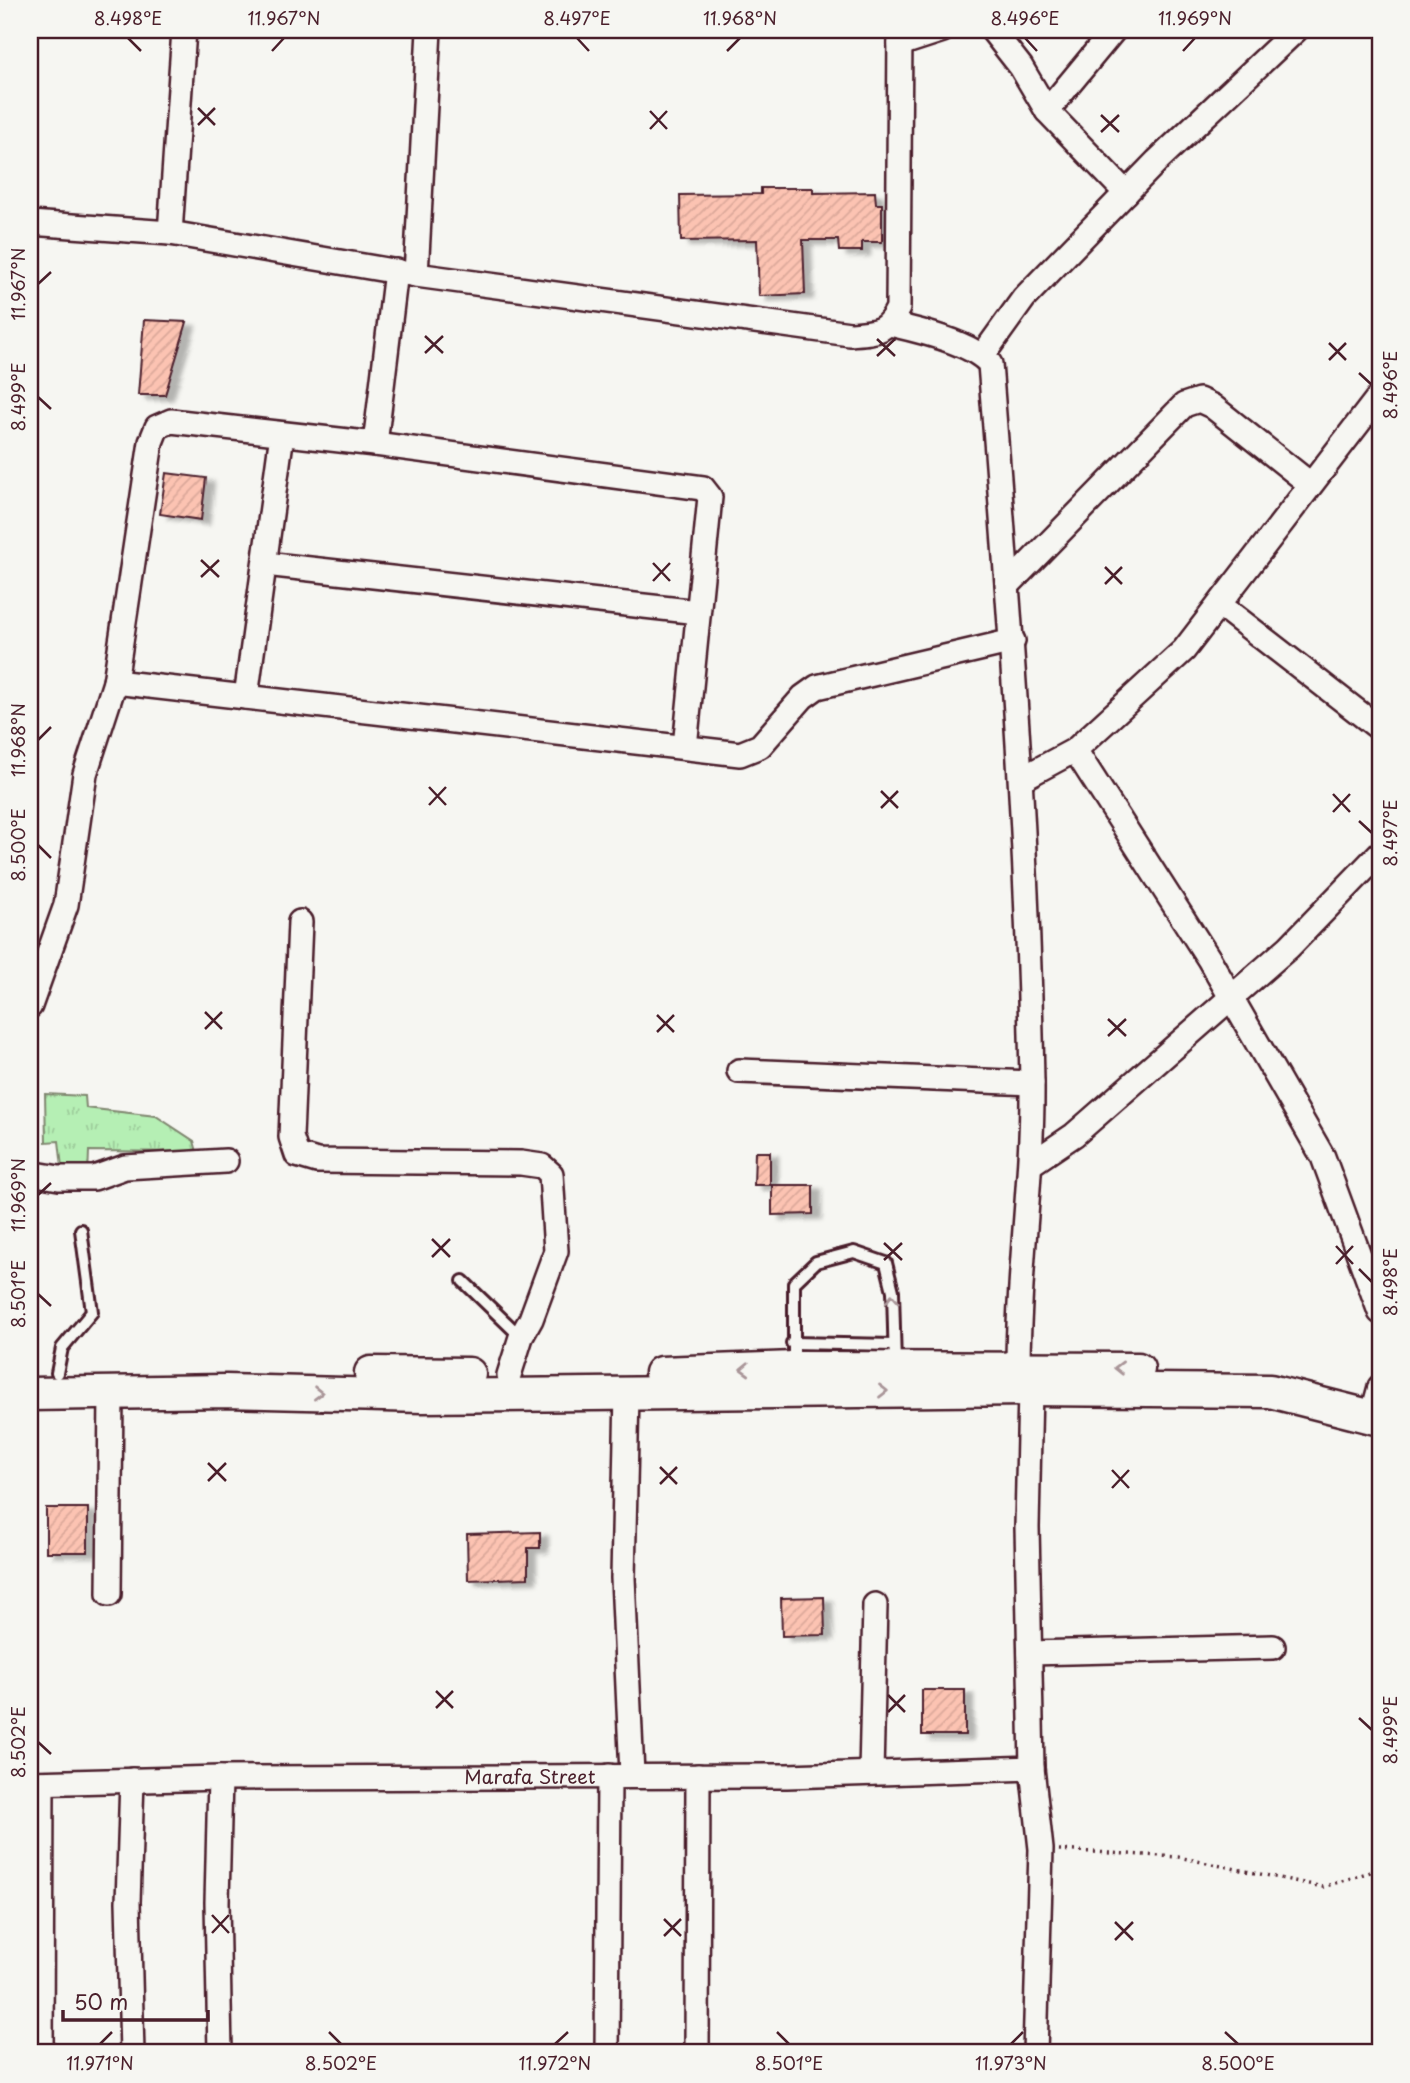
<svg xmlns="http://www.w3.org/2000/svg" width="1410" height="2083" viewBox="0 0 1410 2083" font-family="'Playpen Sans',sans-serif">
  <defs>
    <pattern id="grass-tufts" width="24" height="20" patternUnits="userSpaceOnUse" patternTransform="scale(1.75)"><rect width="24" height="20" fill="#b5efb4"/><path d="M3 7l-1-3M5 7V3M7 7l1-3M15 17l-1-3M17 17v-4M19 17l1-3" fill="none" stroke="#9dcc9b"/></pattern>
    <pattern id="building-hatch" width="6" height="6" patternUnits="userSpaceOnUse" patternTransform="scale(1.75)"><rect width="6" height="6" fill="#fcc3b2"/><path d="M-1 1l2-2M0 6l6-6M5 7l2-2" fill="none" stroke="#daa799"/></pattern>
    <filter id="shadow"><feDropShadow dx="8" dy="4.5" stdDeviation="2" flood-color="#0004"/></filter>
  </defs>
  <rect width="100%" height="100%" fill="#f6f6f2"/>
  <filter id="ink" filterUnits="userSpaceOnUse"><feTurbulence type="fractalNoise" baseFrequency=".0143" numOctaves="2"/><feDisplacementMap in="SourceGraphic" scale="14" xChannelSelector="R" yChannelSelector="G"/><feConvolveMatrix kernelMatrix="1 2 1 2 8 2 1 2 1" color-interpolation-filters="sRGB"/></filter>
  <g filter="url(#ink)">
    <polygon fill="url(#grass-tufts)" stroke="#808770" stroke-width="2" points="45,1094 85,1096 86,1108 156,1116 194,1141 197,1152 89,1151 88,1177 63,1176 59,1141 46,1142"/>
    <g fill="url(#building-hatch)" stroke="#4a1f2b" stroke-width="2" filter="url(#shadow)">
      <polygon points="761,188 813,188 813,193 875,192 876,204 882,204 882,242 862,242 862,251 839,251 838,240 803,240 805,294 759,296 757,240 681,241 680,195 761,194"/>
      <polygon points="144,320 187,322 165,395 138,395"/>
      <polygon points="166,473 206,478 201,520 160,514"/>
      <polygon points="755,1152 770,1152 770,1185 754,1185"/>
      <polygon points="772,1185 813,1185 813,1214 772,1215"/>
      <rect x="46" y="1508" width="42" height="44"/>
      <polygon points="540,1532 540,1548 528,1548 528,1578 468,1580 467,1534"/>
      <polygon points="824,1597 825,1635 782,1636 781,1598"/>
      <rect x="922" y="1690" width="43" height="45"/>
    </g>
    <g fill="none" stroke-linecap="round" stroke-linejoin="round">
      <g stroke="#4a1f2b" stroke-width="16">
        <g id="service">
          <polyline points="463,1281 521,1337"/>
          <polyline points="792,1343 894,1345"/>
          <polyline points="794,1365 794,1283 816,1262 854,1252 886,1263 893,1291 895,1365"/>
          <polyline points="57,1373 62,1348 92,1312 81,1230"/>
        </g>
      </g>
      <g stroke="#4a1f2b" stroke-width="28">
        <g id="minor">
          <polyline points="992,30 1021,67 1047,111 1126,193"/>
          <polyline points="900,44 943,30"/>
          <polyline points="1047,111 1114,30"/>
          <path d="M30 223 170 233 416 275 850 334C876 332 886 333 898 308L900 30"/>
          <polyline points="170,233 184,30"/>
          <polyline points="416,275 429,30"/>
          <path d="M890 324C917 330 973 343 990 364 1009 603 1028 841 1032 1082 1033 1177 1018 1271 1018 1366"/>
          <polyline points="983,355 1024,298 1157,161 1296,30"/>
          <polyline points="375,444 396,271"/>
          <polyline points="265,564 698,612"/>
          <polyline points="1008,585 1184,405 1199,400 1212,406 1310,484"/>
          <polyline points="1220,605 1380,729"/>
          <polyline points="115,682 740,754 760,746 803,697 817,687 1013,641"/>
          <polyline points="246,697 282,434"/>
          <polyline points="1075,750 1209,959 1323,1157 1380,1312"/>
          <polyline points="1023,778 1075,750 1184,650 1380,395"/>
          <polyline points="300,922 291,1137 297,1155 317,1161 521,1163 542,1166 551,1174 556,1251 531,1319 521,1337 509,1375"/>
          <polyline points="30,1006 66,905 85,774 115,682 151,442 157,427 171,421 375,444 703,488 710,497 685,747"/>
          <polyline points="739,1071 1032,1083"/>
          <polyline points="1031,1164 1074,1135 1289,947 1380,853"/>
          <polyline points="30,1173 59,1178 94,1178 125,1167 226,1161"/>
          <polyline points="1030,1389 1027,1527 1032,1768 1041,1849 1035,2053"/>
          <polyline points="627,1393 623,1578 632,1774"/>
          <polyline points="1372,1416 1380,1387"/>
          <polyline points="109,1594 111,1393"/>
          <polyline points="1030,1653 1273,1647"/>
          <polyline points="871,1773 875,1605"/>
          <polyline points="220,1778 217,1902 220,2053"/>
          <path id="s1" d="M30 1783 220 1778 787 1776 1032 1768"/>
          <polyline points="41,2053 42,1783"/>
          <polyline points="132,2053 128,1902 132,1780"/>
          <polyline points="607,2053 609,1776"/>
          <polyline points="697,2053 698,1776"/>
        </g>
      </g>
      <g stroke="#4a1f2b" stroke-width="37">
        <g id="secondary">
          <polyline points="371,1373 469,1374"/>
          <polyline points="661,1373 794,1368 1138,1369"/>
          <polyline points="30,1394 226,1391 423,1396 1030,1389 1270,1391 1380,1419"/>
        </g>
      </g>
      <polyline stroke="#4a1f2b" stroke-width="3.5" stroke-dasharray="2 5" stroke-linecap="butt" points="1059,1850 1178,1857 1323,1887 1370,1872 1380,1862"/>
      <use href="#service" stroke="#f6f6f2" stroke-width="10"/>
      <use href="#minor" stroke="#f6f6f2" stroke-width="23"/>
      <use href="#secondary" stroke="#f6f6f2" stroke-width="32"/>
    </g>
    <defs><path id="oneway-chevron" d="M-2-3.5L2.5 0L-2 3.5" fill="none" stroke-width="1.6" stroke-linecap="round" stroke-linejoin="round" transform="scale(1.75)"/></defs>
    <g stroke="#a99598">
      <use href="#oneway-chevron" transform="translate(892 1299) rotate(-93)"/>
      <use href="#oneway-chevron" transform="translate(1119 1368) rotate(-179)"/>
      <use href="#oneway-chevron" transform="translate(745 1369) rotate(178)"/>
      <use href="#oneway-chevron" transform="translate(883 1391)"/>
      <use href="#oneway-chevron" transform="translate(318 1393) rotate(1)"/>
    </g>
  </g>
  <path fill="none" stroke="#4a1f2b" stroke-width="2.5" d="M128 38 141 51M577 38 589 51M1025 38 1037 51M272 51 284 38M727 51 740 38M1183 51 1195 38M198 108 215 125M650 111 667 129M1101 115 1119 132M198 125 215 108M650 129 667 111M1101 132 1119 115M38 284 51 272M425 336 443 353M877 339 895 356M1329 343 1346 360M425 353 443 336M877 356 895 339M1329 360 1346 343M1359 373 1372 385M38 397 51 409M201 560 219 577M653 563 670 581M1105 567 1122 584M201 577 219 560M653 581 670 563M1105 584 1122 567M38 740 51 727M429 787 446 805M881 791 898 808M1333 794 1350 812M429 805 446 787M881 808 898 791M1333 812 1350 794M1359 821 1372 833M38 845 51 858M205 1012 222 1029M657 1015 674 1032M1108 1019 1126 1036M205 1029 222 1012M657 1032 674 1015M1108 1036 1126 1019M38 1195 51 1183M432 1239 450 1257M884 1243 902 1260M1336 1246 1353 1264M432 1257 450 1239M884 1260 902 1243M1336 1264 1353 1246M1359 1269 1372 1282M38 1294 51 1306M208 1463 226 1481M660 1467 677 1484M1112 1470 1129 1488M208 1481 226 1463M660 1484 677 1467M1112 1488 1129 1470M436 1691 453 1708M888 1695 905 1712M436 1708 453 1691M888 1712 905 1695M1359 1718 1372 1730M38 1742 51 1754M212 1915 229 1933M664 1919 681 1936M1115 1922 1133 1940M212 1933 229 1915M664 1936 681 1919M1115 1940 1133 1922M329 2032 341 2044M777 2032 789 2044M1225 2032 1238 2044M100 2044 112 2032M555 2044 568 2032M1011 2044 1023 2032"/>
  <g text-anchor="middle" stroke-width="5" stroke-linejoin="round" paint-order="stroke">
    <g font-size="19" fill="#4a1f2b" stroke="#f6f6f2">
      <text dy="7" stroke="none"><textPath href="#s1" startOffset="500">Marafa Street</textPath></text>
    </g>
  </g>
  <rect width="1410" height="2083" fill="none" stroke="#f6f6f2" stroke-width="77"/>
  <path d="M63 2010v10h145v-10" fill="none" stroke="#4a1f2b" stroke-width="3.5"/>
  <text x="74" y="2010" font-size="21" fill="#4a1f2b" stroke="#f6f6f2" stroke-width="5" paint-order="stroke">50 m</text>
  <rect x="38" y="38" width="1334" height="2006" fill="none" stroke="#4a1f2b" stroke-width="2.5"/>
  <g font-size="18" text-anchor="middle" fill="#4a1f2b">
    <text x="128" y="25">8.498°E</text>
    <text x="284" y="25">11.967°N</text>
    <text x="577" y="25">8.497°E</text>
    <text x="740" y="25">11.968°N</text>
    <text x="1025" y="25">8.496°E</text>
    <text x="1195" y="25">11.969°N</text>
    <text transform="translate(19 284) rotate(-90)" y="6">11.967°N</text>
    <text transform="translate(1391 385) rotate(-90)" y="6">8.496°E</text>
    <text transform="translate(19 397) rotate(-90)" y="6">8.499°E</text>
    <text transform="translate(19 740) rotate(-90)" y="6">11.968°N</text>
    <text transform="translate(1391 833) rotate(-90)" y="6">8.497°E</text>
    <text transform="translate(19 845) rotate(-90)" y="6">8.500°E</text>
    <text transform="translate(19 1195) rotate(-90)" y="6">11.969°N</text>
    <text transform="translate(1391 1282) rotate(-90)" y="6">8.498°E</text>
    <text transform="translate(19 1294) rotate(-90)" y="6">8.501°E</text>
    <text transform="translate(1391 1730) rotate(-90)" y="6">8.499°E</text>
    <text transform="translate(19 1742) rotate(-90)" y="6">8.502°E</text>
    <text x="100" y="2070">11.971°N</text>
    <text x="341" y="2070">8.502°E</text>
    <text x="555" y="2070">11.972°N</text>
    <text x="789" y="2070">8.501°E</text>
    <text x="1011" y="2070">11.973°N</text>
    <text x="1238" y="2070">8.500°E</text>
  </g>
</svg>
